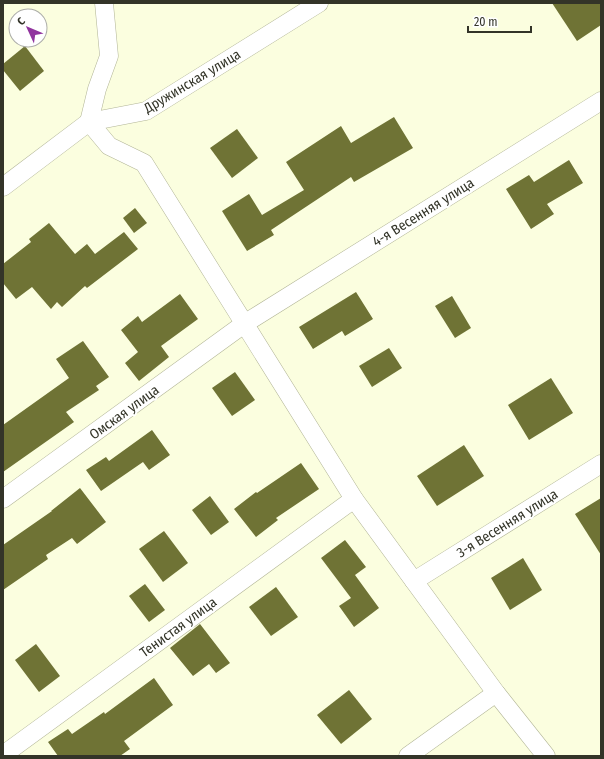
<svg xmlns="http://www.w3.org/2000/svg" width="604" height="759" viewBox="0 0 604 759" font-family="'Fira Sans Condensed',sans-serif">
  <rect width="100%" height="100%" fill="#fbfedf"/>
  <g fill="#6f7335">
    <polygon points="552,3 601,3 601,25 577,41"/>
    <polygon points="25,46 44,71 20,91 3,70 3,64"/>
    <polygon points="394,117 413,148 354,182 351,177 271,230 274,235 247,251 222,211 249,194 262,215 304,190 286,162 341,126 351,143"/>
    <polygon points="237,129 258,158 232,178 210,148"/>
    <polygon points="569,160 583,183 547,204 554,214 531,229 506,189 529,175 534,182"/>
    <polygon points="135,208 147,223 134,233 123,218"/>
    <polygon points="49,223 75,254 87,244 95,254 124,232 138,249 87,288 85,286 62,307 57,302 51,309 32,287 16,299 3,283 3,264 31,242 29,239"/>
    <polygon points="356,292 373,319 345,336 342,331 313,349 299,327"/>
    <polygon points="180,294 198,319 161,346 169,357 139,381 125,363 138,352 121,330 138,316 142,322"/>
    <polygon points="452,296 471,328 455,338 435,306"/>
    <polygon points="83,341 109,377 96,386 99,390 66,412 74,422 3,472 3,425 69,378 56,359"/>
    <polygon points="389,348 402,368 372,387 359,366"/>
    <polygon points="235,372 255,400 232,416 212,388"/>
    <polygon points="551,378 573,413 529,440 508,405"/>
    <polygon points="152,430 170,455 149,470 143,462 101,491 86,470 106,457 109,461"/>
    <polygon points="464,445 484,476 437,506 417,476"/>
    <polygon points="301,463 319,489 276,518 278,520 256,537 234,509 256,492 257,493"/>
    <polygon points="80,488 106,522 77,544 72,538 46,555 48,559 3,590 3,545 52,511 51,511"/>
    <polygon points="210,496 229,522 211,535 192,510"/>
    <polygon points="601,498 601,555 575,514"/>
    <polygon points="164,531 188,563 163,582 139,549"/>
    <polygon points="345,540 366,567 355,575 379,608 354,627 339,606 351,598 321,558"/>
    <polygon points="523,558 542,590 510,610 491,578"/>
    <polygon points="145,584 165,610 149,622 129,596"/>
    <polygon points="276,587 298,617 271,636 249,607"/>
    <polygon points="200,624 230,663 216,673 209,664 193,676 170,648"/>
    <polygon points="36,644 60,676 39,692 15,660"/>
    <polygon points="154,678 173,705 124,741 130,749 120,756 58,756 48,742 68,729 72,734 104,712 105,714"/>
    <polygon points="349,690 372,719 341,744 317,715"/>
  </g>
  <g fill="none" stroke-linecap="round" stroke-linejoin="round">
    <g stroke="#b2b597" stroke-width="19">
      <g id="minor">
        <polyline points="104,3 109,56 97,89 89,122 109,146 144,163 354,499 496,693 546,756"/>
        <polyline points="3,187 89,122 146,111 319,3"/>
        <polyline points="3,499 244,324 601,101"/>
        <polyline points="414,581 601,464"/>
        <polyline points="3,755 354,499"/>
        <polyline points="408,756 496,693"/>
      </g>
    </g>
    <use href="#minor" stroke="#fff" stroke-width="18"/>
  </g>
  <g text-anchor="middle" stroke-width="4" stroke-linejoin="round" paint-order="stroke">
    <g font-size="14" fill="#333428" stroke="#fff">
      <text transform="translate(192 81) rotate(-31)" y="5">Дружинская улица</text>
      <text transform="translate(423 212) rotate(-32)" y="5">4-я Весенняя улица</text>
      <text transform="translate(124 412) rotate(-36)" y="5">Омская улица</text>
      <text transform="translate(507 523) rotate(-32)" y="5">3-я Весенняя улица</text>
      <text transform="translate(178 627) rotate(-36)" y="5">Тенистая улица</text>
    </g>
  </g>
  <rect width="604" height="759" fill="none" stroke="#333428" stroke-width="8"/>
  <g transform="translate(28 28) rotate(314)"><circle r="19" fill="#ffffff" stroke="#adaea9"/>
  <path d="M0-3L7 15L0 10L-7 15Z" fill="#91349e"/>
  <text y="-6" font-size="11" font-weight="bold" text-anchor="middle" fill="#333428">С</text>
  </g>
  <path d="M468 26v6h63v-6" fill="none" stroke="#333428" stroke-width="2"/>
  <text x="474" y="26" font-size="12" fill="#333428" stroke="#ffffff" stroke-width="3" paint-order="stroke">20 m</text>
</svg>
